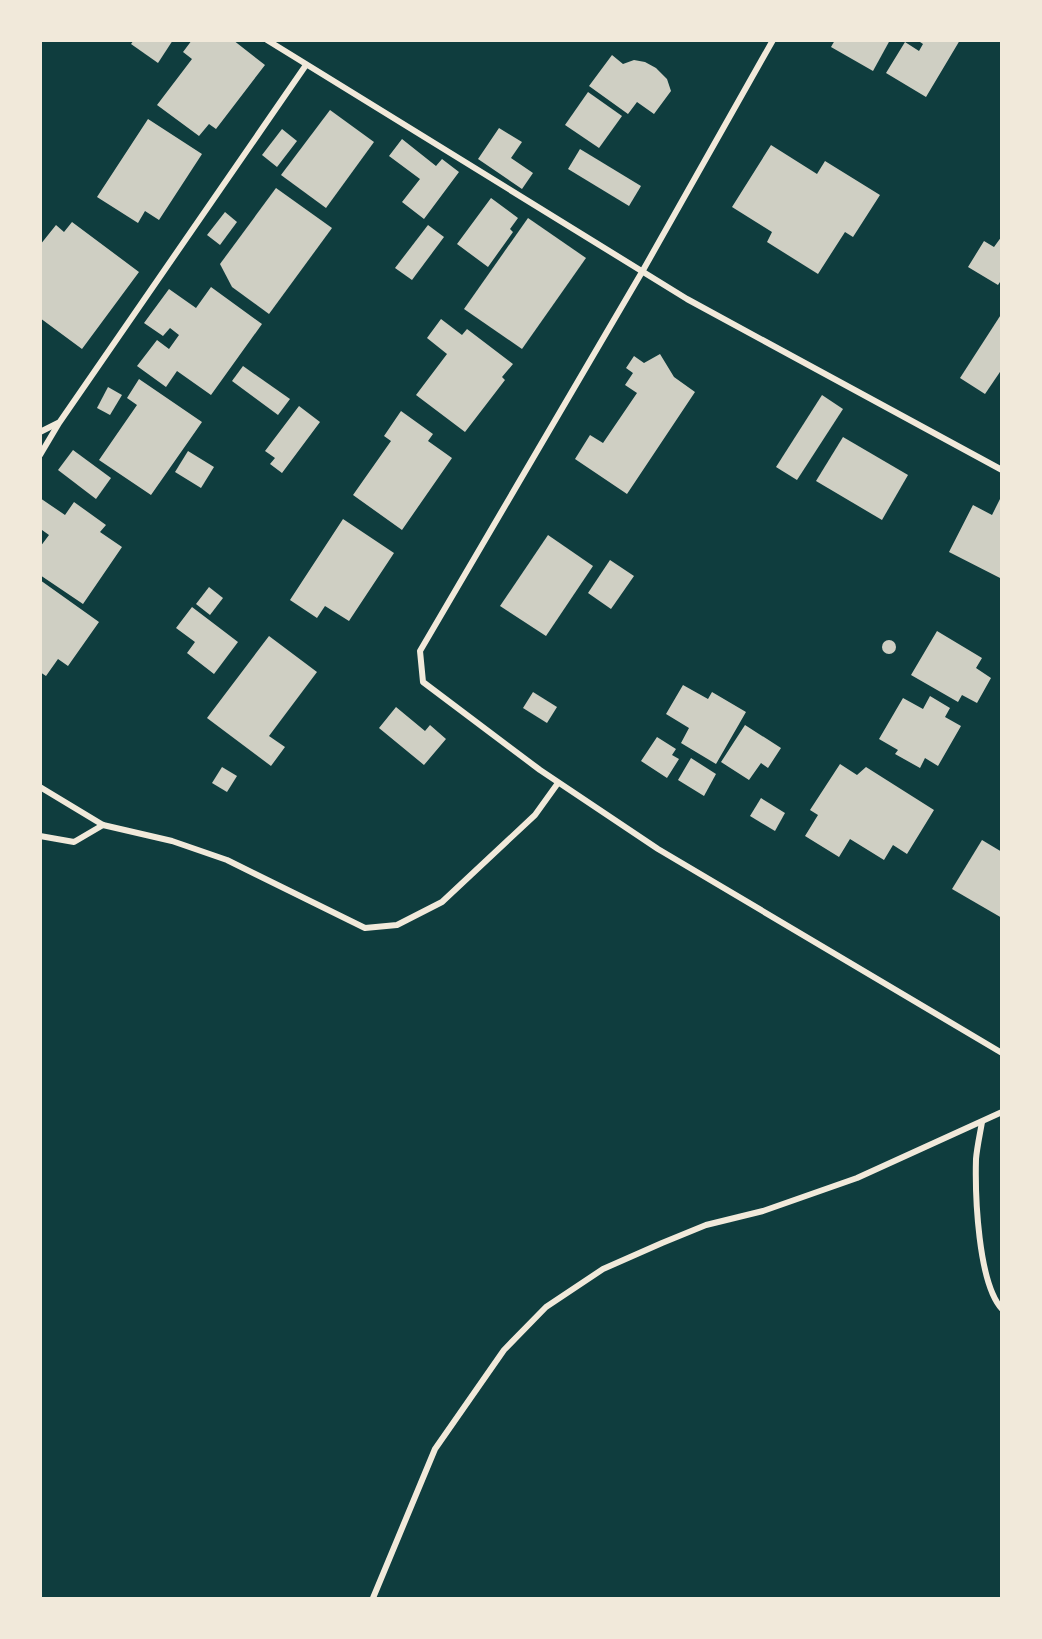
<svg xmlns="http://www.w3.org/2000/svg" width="1042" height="1639" viewBox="0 0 1042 1639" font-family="'Sofia Sans Condensed',sans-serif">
  <rect width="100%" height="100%" fill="#0f3d3e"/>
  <g fill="#cfcfc3">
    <polygon points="134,40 173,40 158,63 131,44"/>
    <polygon points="192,40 233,40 265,65 216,129 209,124 199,136 157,105 192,59 183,52"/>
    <polygon points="835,40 890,40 873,71 831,47"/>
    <polygon points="917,40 960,40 926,97 886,73 905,42 919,51 923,44"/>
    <polygon points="612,55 623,64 634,60 645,62 656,68 667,79 671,91 654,114 637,102 628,114 589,86"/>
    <polygon points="588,92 622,116 599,148 565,125"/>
    <polygon points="330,110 374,142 326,208 281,175"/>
    <polygon points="148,119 202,154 159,220 145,211 138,223 97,197"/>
    <polygon points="499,128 522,142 511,158 533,173 522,189 478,159"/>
    <polygon points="282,129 297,141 277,167 262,155"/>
    <polygon points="402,139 436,166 442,159 459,172 424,219 402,202 420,179 389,156"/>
    <polygon points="771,145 817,174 825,161 880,195 853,237 845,232 818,274 767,242 772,232 732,207"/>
    <polygon points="580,149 641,186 629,206 568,169"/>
    <polygon points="276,188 332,228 269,314 232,287 220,264"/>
    <polygon points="491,198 518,218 510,229 513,232 488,267 457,244"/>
    <polygon points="225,212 237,222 220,245 207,235"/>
    <polygon points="528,218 586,258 522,349 464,309"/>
    <polygon points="72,222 139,272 82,349 40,318 40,245 56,225 64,232"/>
    <polygon points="428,225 444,237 412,280 395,268"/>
    <polygon points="1002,236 1002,279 998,285 968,267 984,241 994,247"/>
    <polygon points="211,287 262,324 211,395 177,371 166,387 137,366 157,340 169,349 179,335 170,328 163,336 144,323 169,289 196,308"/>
    <polygon points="1002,313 1002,369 985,394 960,378"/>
    <polygon points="441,319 462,335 467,329 513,364 502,377 505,380 465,432 416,395 447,354 427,338"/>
    <polygon points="660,354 674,377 695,392 627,494 575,459 590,435 603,443 637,393 625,385 633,373 626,368 634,356 644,363"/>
    <polygon points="243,366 290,399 278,415 232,381"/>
    <polygon points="139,379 202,422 151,495 99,460 137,405 127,398"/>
    <polygon points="108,387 122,395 110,415 97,408"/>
    <polygon points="822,395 843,409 797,480 776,467"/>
    <polygon points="299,406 320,422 282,473 270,464 275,458 265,451"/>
    <polygon points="401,411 433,434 428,441 452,458 402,530 353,495 391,441 384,436"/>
    <polygon points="843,437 908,475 882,520 816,481"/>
    <polygon points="73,450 111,478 96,499 58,470"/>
    <polygon points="188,451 214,467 201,488 175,472"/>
    <polygon points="1002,495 1002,579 949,552 973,505 992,515"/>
    <polygon points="40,498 65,515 74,502 106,525 100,532 122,547 83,604 40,575 40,547 49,535 42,530 40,532"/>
    <polygon points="343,519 394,553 349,621 325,606 317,618 290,600"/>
    <polygon points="548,535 593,566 546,636 500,606"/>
    <polygon points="610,560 634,576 611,609 588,593"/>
    <polygon points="40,580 99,622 68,666 58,659 46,676 40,672"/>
    <polygon points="209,587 223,598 210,615 196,604"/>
    <polygon points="192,607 238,642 214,674 187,653 195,642 176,628"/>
    <polygon points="937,631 982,658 976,668 991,678 977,703 962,695 958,702 911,675"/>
    <polygon points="269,636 317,672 269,736 285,747 271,766 207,718"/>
    <circle cx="889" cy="647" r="7"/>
    <polygon points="683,685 708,699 712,692 746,712 716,764 681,743 689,728 666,714"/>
    <polygon points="533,692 557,707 547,723 523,708"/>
    <polygon points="930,696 950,708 945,717 961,726 938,766 925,758 920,768 895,754 898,750 879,739 903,698 923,709"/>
    <polygon points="396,707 425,731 430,725 446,739 424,765 379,728"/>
    <polygon points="745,725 781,748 768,768 761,763 749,780 721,762"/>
    <polygon points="657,737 676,749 672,755 679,759 667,778 641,761"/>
    <polygon points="691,758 716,774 704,796 678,780"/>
    <polygon points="840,764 857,775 866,767 934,810 907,854 893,845 884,860 850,839 839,857 805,836 818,815 810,810"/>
    <polygon points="222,767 237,776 227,792 212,783"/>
    <polygon points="761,798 785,813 775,831 750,816"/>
    <polygon points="982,840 1002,852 1002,918 952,889"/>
  </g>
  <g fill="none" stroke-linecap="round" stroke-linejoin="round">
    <g stroke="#f1e9da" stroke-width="6">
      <polyline points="267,40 687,299 1002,470"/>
      <polyline points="773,40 642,272 420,651 423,682 540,770 658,849 1002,1053"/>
      <polyline points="40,432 58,423"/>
      <polyline points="40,455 59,423 306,65"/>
      <polyline points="40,787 103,825 172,841 227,860 365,928 397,925 442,902 535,815 558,783"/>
      <polyline points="40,836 74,842 103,825"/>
      <path d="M982 1122C980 1134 977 1147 976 1159 975 1195 978 1283 1002 1309"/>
      <polyline points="373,1598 435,1449 504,1350 546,1307 603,1269 662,1243 706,1225 763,1211 857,1178 1002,1112"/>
    </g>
  </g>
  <rect width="1042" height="1639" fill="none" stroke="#f1e9da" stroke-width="84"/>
</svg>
